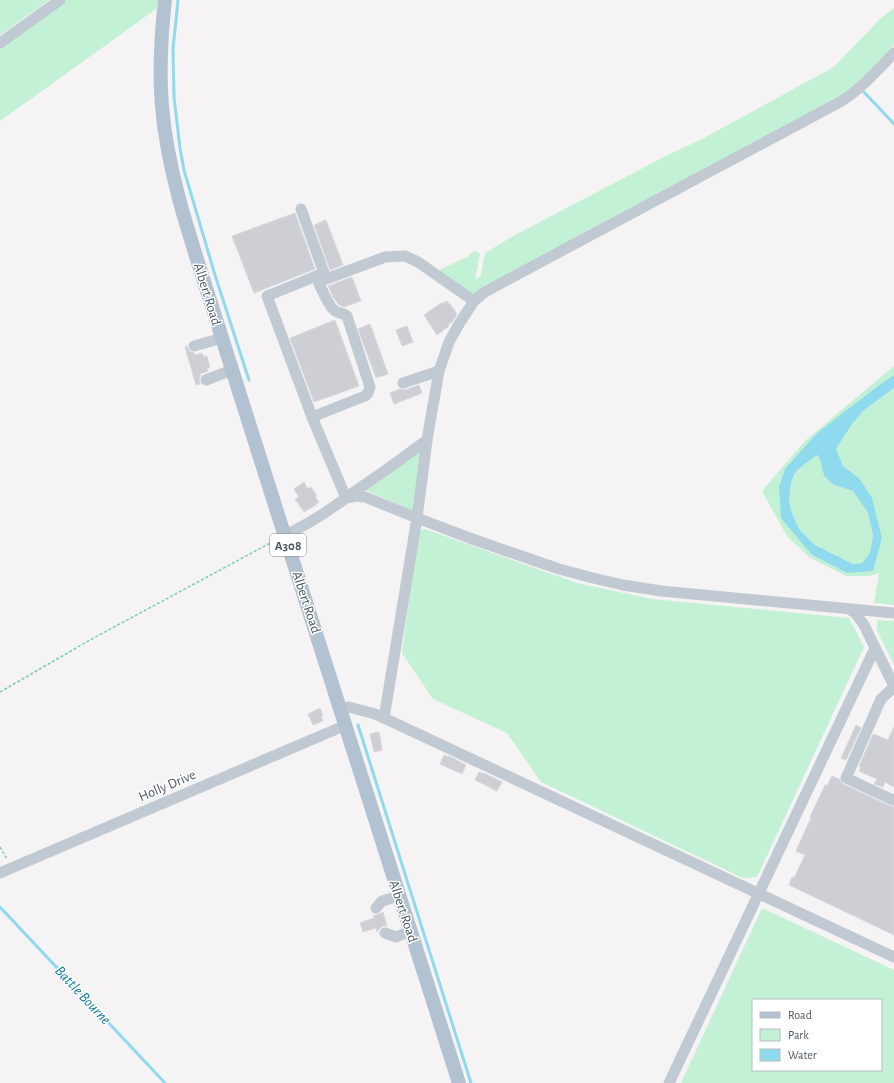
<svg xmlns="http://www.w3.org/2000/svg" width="894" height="1083" viewBox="0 0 894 1083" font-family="'Alegreya Sans',sans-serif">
  <rect width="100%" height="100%" fill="#f5f3f3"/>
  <g fill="#c3f1d5" fill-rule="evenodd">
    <polygon points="0,0 49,0 0,35"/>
    <polygon points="63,0 158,0 156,9 0,121 0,45"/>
    <polygon points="894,8 894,45 861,83 844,96 472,297 435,272 467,257 475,250 480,254 475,280 481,275 485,253 515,235 664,157 704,138 834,67 880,19"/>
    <polygon points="894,366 894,375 878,386 779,487 811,554 873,571 882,538 859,478 843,466 836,449 852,424 863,411 894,388 894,605 874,603 879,573 870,576 846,576 809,557 787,536 762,491 806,440"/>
    <polygon points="420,451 424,453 413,511 363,489"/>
    <polygon points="817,455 820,459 824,476 834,485 853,491 868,513 873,535 870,554 862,563 853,564 815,545 799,529 792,512 789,501 791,483 794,475 797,470"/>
    <polygon points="425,529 577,583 652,599 849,618 864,647 757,877 743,878 541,782 507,733 433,699 402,653 418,531"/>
    <polygon points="877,620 894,621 894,665 877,631"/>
    <path d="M762 908 894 970V1083H681ZM753 1000H881V1070H753Z"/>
  </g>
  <path fill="#90daee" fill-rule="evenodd" d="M894 375V388L863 411 852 424 836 449 843 466 859 478 872 498 882 538 873 571 847 573 811 554 781 518 779 487 785 469 817 433 878 386ZM817 455 820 459 824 476 834 485 853 491 868 513 873 535 870 553 862 563 853 564 815 545 799 529 792 513 789 501 791 483 794 475 797 470Z"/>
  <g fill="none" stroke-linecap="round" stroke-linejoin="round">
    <g stroke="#90daee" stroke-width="3">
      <polyline points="178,0 173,49 174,97 180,148 184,170 215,275 249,380"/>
      <polyline points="864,92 894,124"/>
      <polyline points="358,725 471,1083"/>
      <polyline points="0,907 165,1083"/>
    </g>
  </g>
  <g fill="#cdcfd5" stroke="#d7d9de">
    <polygon points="295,213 315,269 254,293 232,236"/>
    <polygon points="326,220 343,265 330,270 314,225"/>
    <polygon points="352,277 361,301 344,307 339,305 333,297 328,286"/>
    <polygon points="447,301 449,304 450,304 457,314 452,322 448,325 449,326 437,335 424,315 441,303 442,304"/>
    <polygon points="335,320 359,386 314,402 290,338"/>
    <polygon points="370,324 388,374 376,378 358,329"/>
    <polygon points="407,326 413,342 402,346 396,330"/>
    <polygon points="187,346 189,351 194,353 195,355 202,353 204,357 207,356 210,367 207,368 208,371 200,374 201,375 199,379 200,384 196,385 185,347"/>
    <polygon points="419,385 422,393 394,404 390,393 400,389 405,390"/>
    <polygon points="304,482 308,489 311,487 317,496 315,497 319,502 316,504 316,505 304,512 295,499 299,497 294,489"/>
    <polygon points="320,708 323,715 321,716 323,721 313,725 308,714"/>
    <polygon points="856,725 861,728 846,760 841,758"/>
    <polygon points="894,727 894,787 885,782 883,787 874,784 877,779 859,771 861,767 859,766 873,734 888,740"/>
    <polygon points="379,732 382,750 374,752 370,734"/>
    <polygon points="444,755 448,757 449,756 466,765 462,774 440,764"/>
    <polygon points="479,772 484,774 484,773 502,782 497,791 475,780"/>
    <polygon points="832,776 839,779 841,782 843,784 890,806 894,807 894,935 789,885 792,877 794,878 805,855 796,851 811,818 810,817 825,785 827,786"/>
    <polygon points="383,912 387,926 384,926 381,927 377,932 376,928 363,932 360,923 374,918 373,916 379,914"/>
  </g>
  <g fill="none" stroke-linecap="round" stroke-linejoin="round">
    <g stroke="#7ad0a6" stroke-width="1.5" stroke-dasharray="3 2" stroke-linecap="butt">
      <polyline points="0,692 90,640 274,541"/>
      <polyline points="0,847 7,859"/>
    </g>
    <g stroke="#c1cad2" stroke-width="11">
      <polyline points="0,43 60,0"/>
      <polyline points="301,209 324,273"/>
      <polyline points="474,301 459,324 449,342 439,371 427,440 417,518 384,718 894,957"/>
      <polyline points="194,346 222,338"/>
      <polyline points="206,380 232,370"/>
      <polyline points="403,383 439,371"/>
      <path d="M312 417 365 396 368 393 370 387 347 316C343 313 338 313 335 311 329 307 319 284 316 276"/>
      <polyline points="348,496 386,470 427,440"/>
      <polyline points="346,498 356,496 365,497 417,518 475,540 559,569 593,578 623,585 661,591 894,613"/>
      <path d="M285 535C307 525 327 512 346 498L312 417 267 296 324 273 326 279 385 257 405 256 418 262 474 301 482 294 494 287 840 102C861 89 877 71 894 53"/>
      <polyline points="849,609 855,613 864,625 894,686"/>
      <polyline points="894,687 881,699 846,778 893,800 894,799"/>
      <polyline points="341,710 349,707 375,714 384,718"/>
      <polyline points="0,873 346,725"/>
      <polyline points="376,908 382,901 399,896"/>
      <polyline points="385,933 396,937 410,931"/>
      <polyline points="669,1083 875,648"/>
    </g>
    <path stroke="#b3c2d1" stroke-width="14" d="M165 0C161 36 159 72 162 107 168 174 190 237 210 300 233 374 257 447 280 521 341 708 399 896 459 1083"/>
  </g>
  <g text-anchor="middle" stroke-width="3" stroke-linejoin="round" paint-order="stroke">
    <rect fill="#fff" stroke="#808990" stroke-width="1" x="270" y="534" width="36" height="22" rx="3"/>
    <g font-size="13" font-weight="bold" fill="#4a5661">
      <text x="288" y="550">A308</text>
    </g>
    <g font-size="14" fill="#4a5661" stroke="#fff">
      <text transform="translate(208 294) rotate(73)" y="5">Albert Road</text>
      <text transform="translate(307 602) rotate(72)" y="5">Albert Road</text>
      <text transform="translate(167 785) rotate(-23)" y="5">Holly Drive</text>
      <text transform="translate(404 911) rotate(72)" y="5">Albert Road</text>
    </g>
    <g font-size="15" font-style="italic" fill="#0c7c9b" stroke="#fff">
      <text transform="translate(83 995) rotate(47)" y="5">Battle Bourne</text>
    </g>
  </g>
  <rect x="752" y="999" width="130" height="72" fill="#ffffff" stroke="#b7bbc0"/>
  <rect x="760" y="1012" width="20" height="6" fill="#b3c2d1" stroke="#b7bbc0"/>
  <text x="788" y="1019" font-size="12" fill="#4a5661">Road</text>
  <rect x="760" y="1029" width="20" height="12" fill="#c3f1d5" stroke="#b7bbc0"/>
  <text x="788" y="1039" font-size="12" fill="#4a5661">Park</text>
  <rect x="760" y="1049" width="20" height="12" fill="#90daee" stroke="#b7bbc0"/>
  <text x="788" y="1059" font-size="12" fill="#4a5661">Water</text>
</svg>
